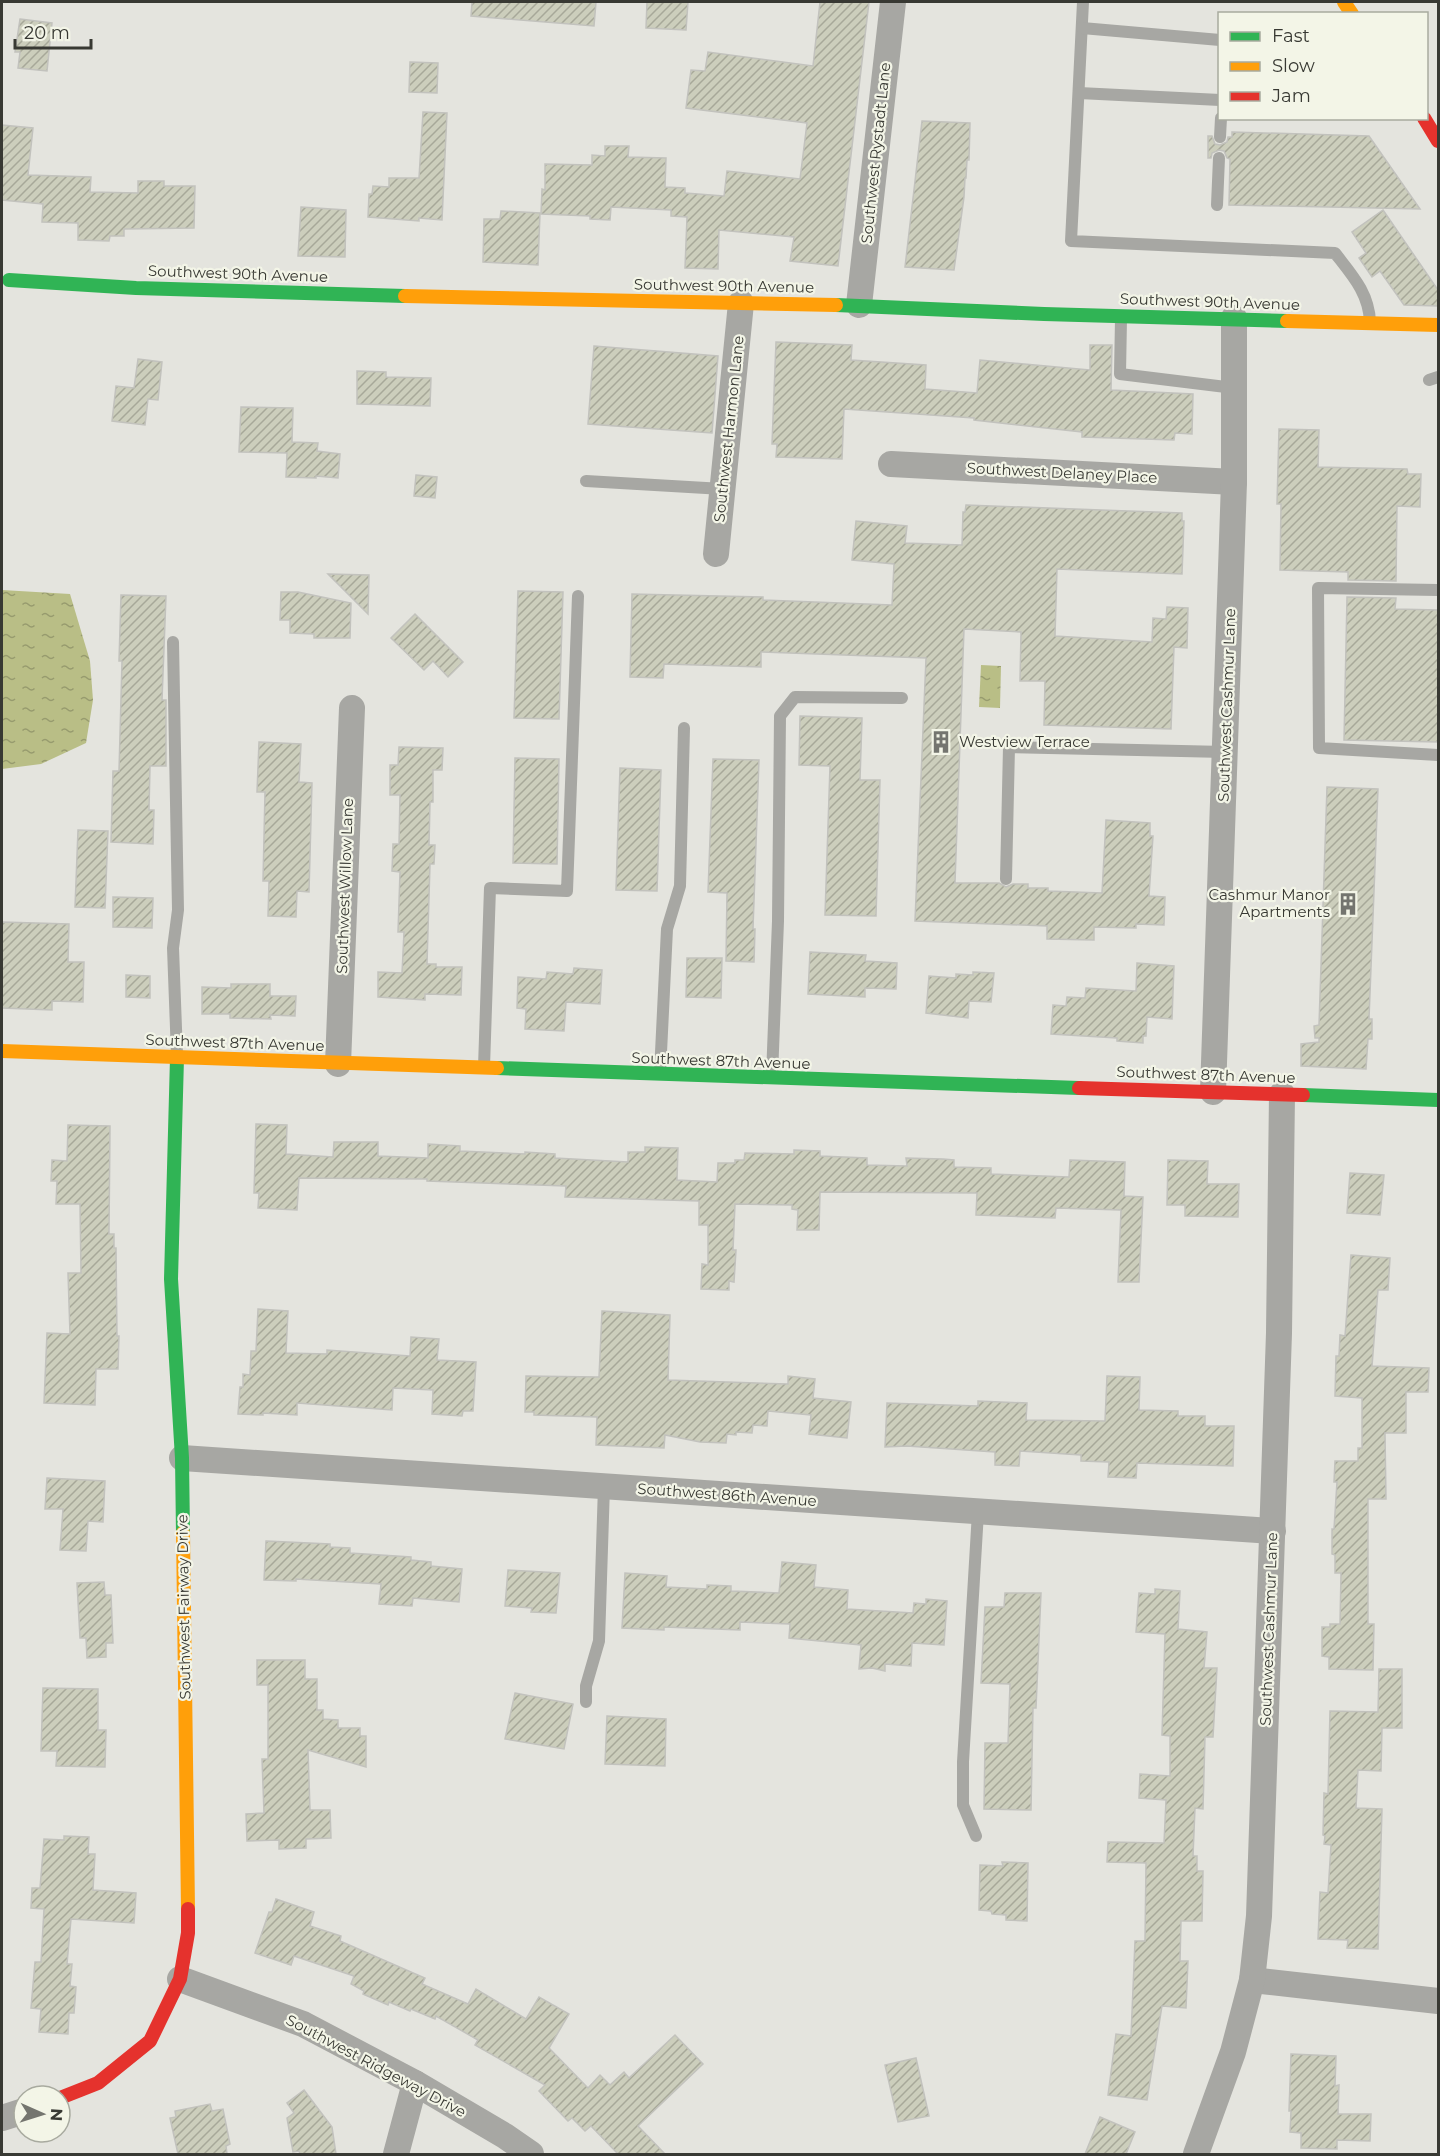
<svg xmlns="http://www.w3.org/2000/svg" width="1440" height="2156" viewBox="0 0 1440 2156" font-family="Montserrat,sans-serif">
  <defs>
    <pattern id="water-ripples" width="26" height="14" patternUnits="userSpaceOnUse" patternTransform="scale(1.5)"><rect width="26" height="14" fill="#b9be86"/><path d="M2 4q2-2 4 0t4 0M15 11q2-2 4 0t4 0" fill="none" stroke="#979b6e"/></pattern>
    <pattern id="building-hatch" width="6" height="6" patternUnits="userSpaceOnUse" patternTransform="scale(1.5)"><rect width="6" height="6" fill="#cccebc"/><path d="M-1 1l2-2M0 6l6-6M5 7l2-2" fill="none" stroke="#a7a899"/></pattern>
  </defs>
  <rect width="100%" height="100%" fill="#e4e4de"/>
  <g fill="url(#water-ripples)">
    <polygon points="2,590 70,594 90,661 93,700 86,743 41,764 2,769"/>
    <polygon points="981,665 1001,666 1000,708 979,707"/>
  </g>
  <g fill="url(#building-hatch)" stroke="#c2c2bd" stroke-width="1.5">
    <polygon points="472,2 596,2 594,26 471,16"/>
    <polygon points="647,2 688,2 686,30 646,28"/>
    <polygon points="820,2 869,2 838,266 790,261 794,237 719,230 718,269 685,268 687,217 671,216 671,210 611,207 610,220 590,219 590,216 541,214 542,189 545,190 545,164 592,165 592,155 605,156 605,146 629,146 628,157 666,158 665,187 685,188 685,193 724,196 727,171 800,179 807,123 686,108 691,70 705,71 708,52 813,66"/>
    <polygon points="20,19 52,23 47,71 18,68 20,52 15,52"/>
    <polygon points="410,62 438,63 437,93 409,92"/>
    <polygon points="423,112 447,113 442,220 419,218 419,221 368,217 369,194 372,194 373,186 389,187 389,178 419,178"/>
    <polygon points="922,121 970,123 969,160 967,160 966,178 965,178 964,197 954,270 905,267"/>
    <polygon points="2,125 33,128 28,175 91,177 90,192 138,193 138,181 164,181 164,186 195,186 194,228 124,229 124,236 110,236 109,241 78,240 78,223 42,222 43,204 2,200"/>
    <polygon points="1232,132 1369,136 1420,209 1229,205 1230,159 1227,158 1224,151 1219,150 1212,153 1211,158 1208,158 1208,136 1212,136 1215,144 1220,145 1227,142 1228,137 1232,137"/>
    <polygon points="301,207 346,210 345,257 298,256"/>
    <polygon points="1383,210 1438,290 1438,306 1404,305 1380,271 1372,277 1359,258 1366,253 1352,232"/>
    <polygon points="501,211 540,213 538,265 483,262 484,219 500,219"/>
    <polygon points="776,342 852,345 851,360 926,365 925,389 977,393 980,360 1090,370 1090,345 1112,345 1111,390 1193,394 1192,434 1175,433 1174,440 1082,437 1082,432 974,420 974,418 844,409 842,459 776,457 777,444 772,444"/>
    <polygon points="594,346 718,356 712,433 588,424"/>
    <polygon points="138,359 162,362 158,400 148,399 145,425 112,421 116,386 134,388"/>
    <polygon points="357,371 386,372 386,377 431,378 430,406 357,404"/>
    <polygon points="241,407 293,408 292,442 318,443 317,451 340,454 338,478 316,476 316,478 286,477 287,453 239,452"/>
    <polygon points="1279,429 1319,430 1318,467 1407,469 1408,474 1421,474 1420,507 1397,506 1396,581 1348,580 1348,572 1280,570 1281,504 1277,504"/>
    <polygon points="416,475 437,477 435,498 414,496"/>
    <polygon points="966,505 1182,513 1182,521 1184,521 1182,574 1057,569 1055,636 1152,642 1153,618 1166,619 1167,607 1188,608 1187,648 1174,647 1171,729 1044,725 1045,681 1020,681 1021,632 964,629 955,883 999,883 1006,887 1013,884 1028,884 1028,888 1048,888 1048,891 1102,893 1106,820 1150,823 1150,836 1153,836 1149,896 1165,897 1164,925 1136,924 1136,928 1094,927 1094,940 1047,939 1047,926 915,921 926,658 761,652 761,667 664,664 663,678 630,677 632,594 763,597 763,600 892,605 894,564 852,560 856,521 907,526 905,543 962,545 963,512 965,512"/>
    <polygon points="328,574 369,575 368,614"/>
    <polygon points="518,591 563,592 559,719 514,718"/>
    <polygon points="281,592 298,592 351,603 350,638 314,638 314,634 290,633 290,620 280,620"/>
    <polygon points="121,595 166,596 162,700 166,700 166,766 150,766 149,810 154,810 153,844 111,842 113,771 119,771 122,661 119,661"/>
    <polygon points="1347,597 1396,598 1395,609 1438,610 1438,742 1344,740"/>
    <polygon points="415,614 463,662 448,677 433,661 424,670 391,638"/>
    <polygon points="800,716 862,718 860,780 880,780 876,916 825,915 830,766 799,765"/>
    <polygon points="259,742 301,744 299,782 312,783 309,892 297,891 296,917 268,916 269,881 263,881 265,792 257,792"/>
    <polygon points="399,747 443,748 442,770 433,770 433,802 430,802 429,845 435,845 434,864 430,864 427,964 436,964 436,967 462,967 461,995 425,994 425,1000 378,997 378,972 402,973 404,932 398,932 400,872 392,871 393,844 399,844 400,795 390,795 390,765 398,765"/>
    <polygon points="515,758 559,759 557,864 513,863"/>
    <polygon points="713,759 759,760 753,929 755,929 754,962 726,961 727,893 708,892"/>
    <polygon points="620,768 661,770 657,891 616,890"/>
    <polygon points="1327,787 1378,789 1369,1019 1372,1019 1372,1039 1368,1039 1366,1069 1301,1066 1301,1044 1319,1042 1319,1038 1315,1038 1314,1026 1319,1025"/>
    <polygon points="78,830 108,831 105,908 75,907"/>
    <polygon points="113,897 153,898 152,928 113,927"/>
    <polygon points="2,922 69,924 68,962 84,962 83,1002 52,1001 52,1010 2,1008"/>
    <polygon points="810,952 866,955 865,961 897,963 896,989 865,988 865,997 808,994"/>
    <polygon points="687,958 722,958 721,998 686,997"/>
    <polygon points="1137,963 1174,966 1172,1019 1147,1017 1146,1036 1143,1036 1143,1043 1117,1041 1117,1038 1051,1034 1053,1005 1066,1006 1067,997 1085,998 1086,988 1136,991"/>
    <polygon points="574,968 602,970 600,1004 566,1002 564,1031 525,1029 526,1009 517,1008 518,977 546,979 547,972 573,974"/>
    <polygon points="973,972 994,973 991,1002 969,1001 968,1018 926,1013 929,976 956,978 956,974 973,975"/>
    <polygon points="126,975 150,976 150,998 126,997"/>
    <polygon points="231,984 270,984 270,996 296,996 295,1016 270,1015 271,1019 230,1018 230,1014 202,1014 202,987 231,988"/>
    <polygon points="256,1124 287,1125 286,1154 333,1157 334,1142 378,1142 378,1156 428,1158 428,1144 460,1146 460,1151 525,1154 525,1152 555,1154 555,1158 628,1162 628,1152 645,1152 645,1147 678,1148 677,1180 717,1182 718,1163 735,1163 735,1160 744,1160 745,1153 794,1154 794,1150 820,1151 820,1156 867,1158 867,1165 907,1166 906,1158 943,1159 954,1160 954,1167 991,1168 991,1174 1069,1177 1070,1160 1125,1162 1124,1196 1143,1197 1139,1282 1118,1282 1121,1210 1056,1208 1055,1218 976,1215 977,1193 820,1192 819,1230 797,1230 798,1210 792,1209 792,1205 735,1204 733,1250 736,1250 734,1282 729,1281 729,1290 701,1289 702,1264 708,1265 708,1225 699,1225 699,1201 565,1197 566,1186 427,1181 427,1179 299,1178 297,1210 258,1208 259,1193 254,1193"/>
    <polygon points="68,1125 110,1126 109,1234 114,1234 114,1248 116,1248 117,1336 119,1336 118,1369 96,1369 95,1405 44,1403 47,1333 70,1334 68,1273 81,1273 80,1204 56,1204 57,1181 51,1181 52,1160 67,1161"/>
    <polygon points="1168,1160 1208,1161 1207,1184 1239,1184 1238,1217 1185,1216 1185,1205 1167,1205"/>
    <polygon points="1350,1173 1384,1175 1380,1215 1347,1213"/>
    <polygon points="1351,1255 1390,1258 1388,1290 1378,1290 1372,1366 1429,1368 1428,1392 1406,1392 1406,1433 1385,1433 1386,1499 1368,1499 1368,1624 1374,1624 1373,1670 1329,1669 1329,1657 1322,1656 1322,1627 1330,1627 1330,1624 1340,1624 1341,1573 1335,1573 1335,1555 1332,1554 1332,1529 1334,1529 1337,1482 1334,1482 1335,1461 1358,1461 1358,1448 1362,1448 1362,1398 1335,1396 1336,1356 1339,1356 1340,1335 1345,1336"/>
    <polygon points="258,1309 288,1311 286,1353 327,1354 327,1350 410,1356 411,1337 439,1339 437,1360 476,1362 473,1411 463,1411 462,1416 432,1414 433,1390 393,1388 392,1410 297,1403 297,1415 263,1413 263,1415 238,1414 240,1387 243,1387 243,1374 250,1375 251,1351 256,1351"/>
    <polygon points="602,1311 670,1315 668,1380 788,1384 788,1376 815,1379 813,1398 851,1402 847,1438 809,1434 811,1415 768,1411 767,1426 753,1425 752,1433 736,1432 736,1435 727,1434 726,1443 700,1442 665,1435 664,1448 596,1445 597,1417 534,1415 534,1412 525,1412 526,1376 599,1377"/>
    <polygon points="1107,1376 1140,1377 1139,1410 1178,1411 1178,1416 1205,1416 1205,1426 1234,1426 1233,1466 1137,1463 1136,1478 1108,1477 1109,1462 1081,1461 1081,1455 1020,1451 1019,1466 995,1465 995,1452 907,1446 885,1447 887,1403 978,1406 978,1401 1027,1403 1026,1420 1105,1421"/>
    <polygon points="47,1478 105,1481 103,1522 88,1521 86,1551 60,1550 63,1509 45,1509"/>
    <polygon points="266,1541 330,1544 330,1547 350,1548 350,1553 411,1557 411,1560 431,1562 431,1566 462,1569 459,1602 413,1598 412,1606 379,1604 381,1584 296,1579 296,1581 264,1580"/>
    <polygon points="782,1562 816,1565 814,1587 848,1590 847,1609 913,1613 914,1603 926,1604 926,1599 947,1601 944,1645 912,1643 911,1666 885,1664 885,1671 872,1668 859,1669 861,1645 789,1638 790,1624 740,1622 740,1630 664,1627 664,1630 622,1628 625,1573 667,1576 666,1587 707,1589 707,1585 731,1586 731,1591 779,1593"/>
    <polygon points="508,1570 560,1573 556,1613 531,1612 532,1608 505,1606"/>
    <polygon points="104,1582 105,1595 111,1595 113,1643 106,1643 106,1657 87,1658 86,1638 80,1638 77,1583"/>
    <polygon points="1155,1589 1180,1591 1178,1629 1207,1632 1204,1668 1217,1668 1213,1737 1205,1737 1203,1809 1195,1808 1193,1856 1197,1856 1197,1871 1203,1871 1202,1921 1181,1921 1180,1961 1188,1961 1186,2008 1162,2006 1147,2100 1108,2095 1116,2034 1131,2036 1135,1941 1145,1941 1146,1863 1107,1862 1108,1842 1164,1843 1166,1800 1139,1798 1140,1774 1170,1776 1170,1736 1162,1735 1165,1634 1136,1632 1139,1593 1155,1594"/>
    <polygon points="1005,1593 1041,1593 1036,1708 1033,1708 1031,1810 984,1809 985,1743 1008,1743 1010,1684 981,1683 985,1607 1004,1607"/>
    <polygon points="257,1660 305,1660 305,1679 317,1679 317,1710 323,1710 323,1719 338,1720 338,1728 360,1728 360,1736 366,1736 366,1767 308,1750 310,1810 330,1810 331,1838 306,1839 306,1848 279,1849 279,1840 247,1841 246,1814 264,1813 262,1759 268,1759 268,1685 257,1685"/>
    <polygon points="1379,1669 1402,1669 1402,1728 1382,1728 1381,1771 1358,1770 1356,1808 1382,1809 1378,1949 1347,1948 1348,1940 1318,1939 1320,1892 1328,1893 1331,1845 1324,1844 1325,1836 1323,1835 1324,1793 1328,1794 1330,1711 1378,1712"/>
    <polygon points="43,1688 98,1689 98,1730 106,1730 105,1767 56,1766 57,1751 41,1751"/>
    <polygon points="515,1693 573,1704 564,1749 505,1739"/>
    <polygon points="607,1716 666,1719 665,1766 605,1764"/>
    <polygon points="64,1836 89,1837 88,1854 95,1854 93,1890 136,1893 134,1923 71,1919 67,1964 72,1964 70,1986 76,1987 74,2013 69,2013 68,2034 39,2032 41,2009 31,2008 35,1962 41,1962 44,1909 31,1908 32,1888 40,1888 44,1839 64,1840"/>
    <polygon points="1002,1862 1028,1863 1027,1921 1006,1920 1006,1915 992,1914 991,1911 979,1910 980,1865 1003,1866"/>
    <polygon points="276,1899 314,1912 310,1926 341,1936 340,1941 425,1978 422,1984 468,2004 476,1989 526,2019 539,1997 569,2014 549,2048 588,2088 600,2075 610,2085 624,2072 629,2078 675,2035 703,2064 638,2126 665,2154 618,2154 591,2126 585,2131 572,2118 568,2121 539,2091 545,2085 475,2045 478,2040 436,2016 435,2019 411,2009 410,2011 389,2002 388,2005 363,1994 364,1991 351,1984 354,1976 294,1956 291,1965 255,1953 269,1912 272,1912"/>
    <polygon points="1291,2054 1336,2056 1335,2086 1339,2085 1338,2114 1371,2114 1370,2141 1337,2140 1337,2149 1301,2148 1301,2133 1290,2132 1291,2111 1289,2111"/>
    <polygon points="916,2058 929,2116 898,2122 885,2065"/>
    <polygon points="304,2090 332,2127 336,2154 300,2154 299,2151 293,2152 287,2118 294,2113 287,2103"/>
    <polygon points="210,2104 212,2111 223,2109 230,2144 226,2146 227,2154 178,2154 170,2118 176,2117 175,2111"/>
    <polygon points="1100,2117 1135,2132 1126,2154 1085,2154"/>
  </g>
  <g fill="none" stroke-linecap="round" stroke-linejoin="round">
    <g stroke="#a7a7a3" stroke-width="12">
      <path d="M1083 2 1071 241 1335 253C1352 275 1369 293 1370 322"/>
      <polyline points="1082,28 1220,40"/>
      <polyline points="1079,93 1220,100"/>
      <polyline points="1220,137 1221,118"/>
      <polyline points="1217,205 1219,158"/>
      <polyline points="1121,319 1120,374 1234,388"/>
      <polyline points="1429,380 1438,377"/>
      <polyline points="586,481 723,489"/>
      <polyline points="1438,590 1318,588 1319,748 1438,755"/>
      <polyline points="173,642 178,910 173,948 177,1055"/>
      <polyline points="1006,879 1009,747 1225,752"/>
      <polyline points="484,1067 490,888 567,891 578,596"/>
      <polyline points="660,1073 667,929 680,886 684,728"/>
      <polyline points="772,1076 778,921 780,716 795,697 902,698"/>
      <polyline points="586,1702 586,1686 599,1641 604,1486"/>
      <polyline points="976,1836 963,1805 963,1762 978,1512"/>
    </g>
    <g stroke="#a7a7a3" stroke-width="26">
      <polyline points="859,305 893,2"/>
      <polyline points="891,464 1234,482"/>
      <polyline points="716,554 741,303"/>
      <polyline points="338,1064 352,708"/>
      <polyline points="1213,1092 1234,482 1234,318"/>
      <polyline points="182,1458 1273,1531"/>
      <polyline points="180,1979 303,2024 415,2083 505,2136 531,2154"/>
      <polyline points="1252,1980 1438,2001"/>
      <polyline points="2,2118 24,2111"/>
      <polyline points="396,2154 415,2083"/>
      <polyline points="1196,2154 1233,2052 1252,1980 1259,1916 1279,1333 1282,1094"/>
    </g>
    <g stroke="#30b455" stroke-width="14">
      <polyline points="9,280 136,288 405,296"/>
      <polyline points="836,305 1044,314 1287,321"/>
      <polyline points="177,1058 171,1279 182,1458 183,1533"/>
      <polyline points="497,1068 1079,1088"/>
      <polyline points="1303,1095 1438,1100"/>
    </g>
    <g stroke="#ff9f0a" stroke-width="14">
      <polyline points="1344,2 1352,14"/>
      <polyline points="405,296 836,305"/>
      <polyline points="1287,321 1438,325"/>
      <polyline points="2,1051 497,1068"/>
      <polyline points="183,1533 188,1909"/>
    </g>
    <g stroke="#e5322d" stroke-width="14">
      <polyline points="1424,118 1438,141"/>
      <polyline points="1079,1088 1303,1095"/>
      <polyline points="60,2098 98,2083 150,2041 180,1979 188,1933 188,1909"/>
    </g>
  </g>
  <defs>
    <g id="building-bare" transform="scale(1.8)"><path d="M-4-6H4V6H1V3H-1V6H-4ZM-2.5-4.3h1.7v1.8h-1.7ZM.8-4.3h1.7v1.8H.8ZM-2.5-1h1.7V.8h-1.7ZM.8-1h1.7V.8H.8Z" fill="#74756f" stroke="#f3f5e7" stroke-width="2.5" paint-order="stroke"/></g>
  </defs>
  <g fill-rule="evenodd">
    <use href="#building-bare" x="941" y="742"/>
    <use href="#building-bare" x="1348" y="904"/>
  </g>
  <g text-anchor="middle" stroke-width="4.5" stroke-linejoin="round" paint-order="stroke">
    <g font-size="15" fill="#383933" stroke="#f3f5e7">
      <text transform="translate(876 153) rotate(-84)" y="5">Southwest Rystadt Lane</text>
      <text transform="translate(238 274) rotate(2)" y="5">Southwest 90th Avenue</text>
      <text transform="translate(724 286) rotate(1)" y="5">Southwest 90th Avenue</text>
      <text transform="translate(1210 302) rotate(2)" y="5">Southwest 90th Avenue</text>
      <text transform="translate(729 429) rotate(-84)" y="5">Southwest Harmon Lane</text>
      <text transform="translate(1062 473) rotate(3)" y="5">Southwest Delaney Place</text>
      <text transform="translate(1227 705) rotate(-88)" y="5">Southwest Cashmur Lane</text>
      <text transform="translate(345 886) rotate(-88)" y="5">Southwest Willow Lane</text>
      <text transform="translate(235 1043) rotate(2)" y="5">Southwest 87th Avenue</text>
      <text transform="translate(721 1061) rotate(2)" y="5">Southwest 87th Avenue</text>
      <text transform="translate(1206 1075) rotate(2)" y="5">Southwest 87th Avenue</text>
      <text transform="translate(727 1495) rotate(4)" y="5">Southwest 86th Avenue</text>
      <text transform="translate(184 1607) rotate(-91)" y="5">Southwest Fairway Drive</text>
      <text transform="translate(1269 1629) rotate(-88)" y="5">Southwest Cashmur Lane</text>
      <text transform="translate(376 2066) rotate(28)" y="5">Southwest Ridgeway Drive</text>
    </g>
    <g font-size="15" fill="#383933" stroke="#f3f5e7" text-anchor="start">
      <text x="959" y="747">Westview Terrace</text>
      <text x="1330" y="900" text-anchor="end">Cashmur Manor<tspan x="1330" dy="17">Apartments</tspan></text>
    </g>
  </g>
  <rect width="1440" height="2156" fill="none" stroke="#383933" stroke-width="6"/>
  <rect x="1218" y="12" width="210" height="108" fill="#f3f5e7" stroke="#a8aa9f" stroke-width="1.5"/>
  <rect x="1230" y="32" width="30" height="9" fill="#30b455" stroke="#a8aa9f" stroke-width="1.5"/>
  <text x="1272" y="42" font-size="18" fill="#383933">Fast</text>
  <rect x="1230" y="62" width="30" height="9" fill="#ff9f0a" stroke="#a8aa9f" stroke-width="1.5"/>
  <text x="1272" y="72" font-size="18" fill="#383933">Slow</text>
  <rect x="1230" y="92" width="30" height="9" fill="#e5322d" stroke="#a8aa9f" stroke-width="1.5"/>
  <text x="1272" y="102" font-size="18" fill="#383933">Jam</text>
  <g transform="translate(42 2114) rotate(93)"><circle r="28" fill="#f3f5e7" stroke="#a8aa9f" stroke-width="1.5"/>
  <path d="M0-4.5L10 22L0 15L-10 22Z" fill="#74756f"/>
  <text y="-9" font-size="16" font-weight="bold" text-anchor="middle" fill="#383933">N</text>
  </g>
  <path d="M15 39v9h76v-9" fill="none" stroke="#383933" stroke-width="3"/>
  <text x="24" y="39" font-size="18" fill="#383933" stroke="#f3f5e7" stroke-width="4.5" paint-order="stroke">20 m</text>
</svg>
